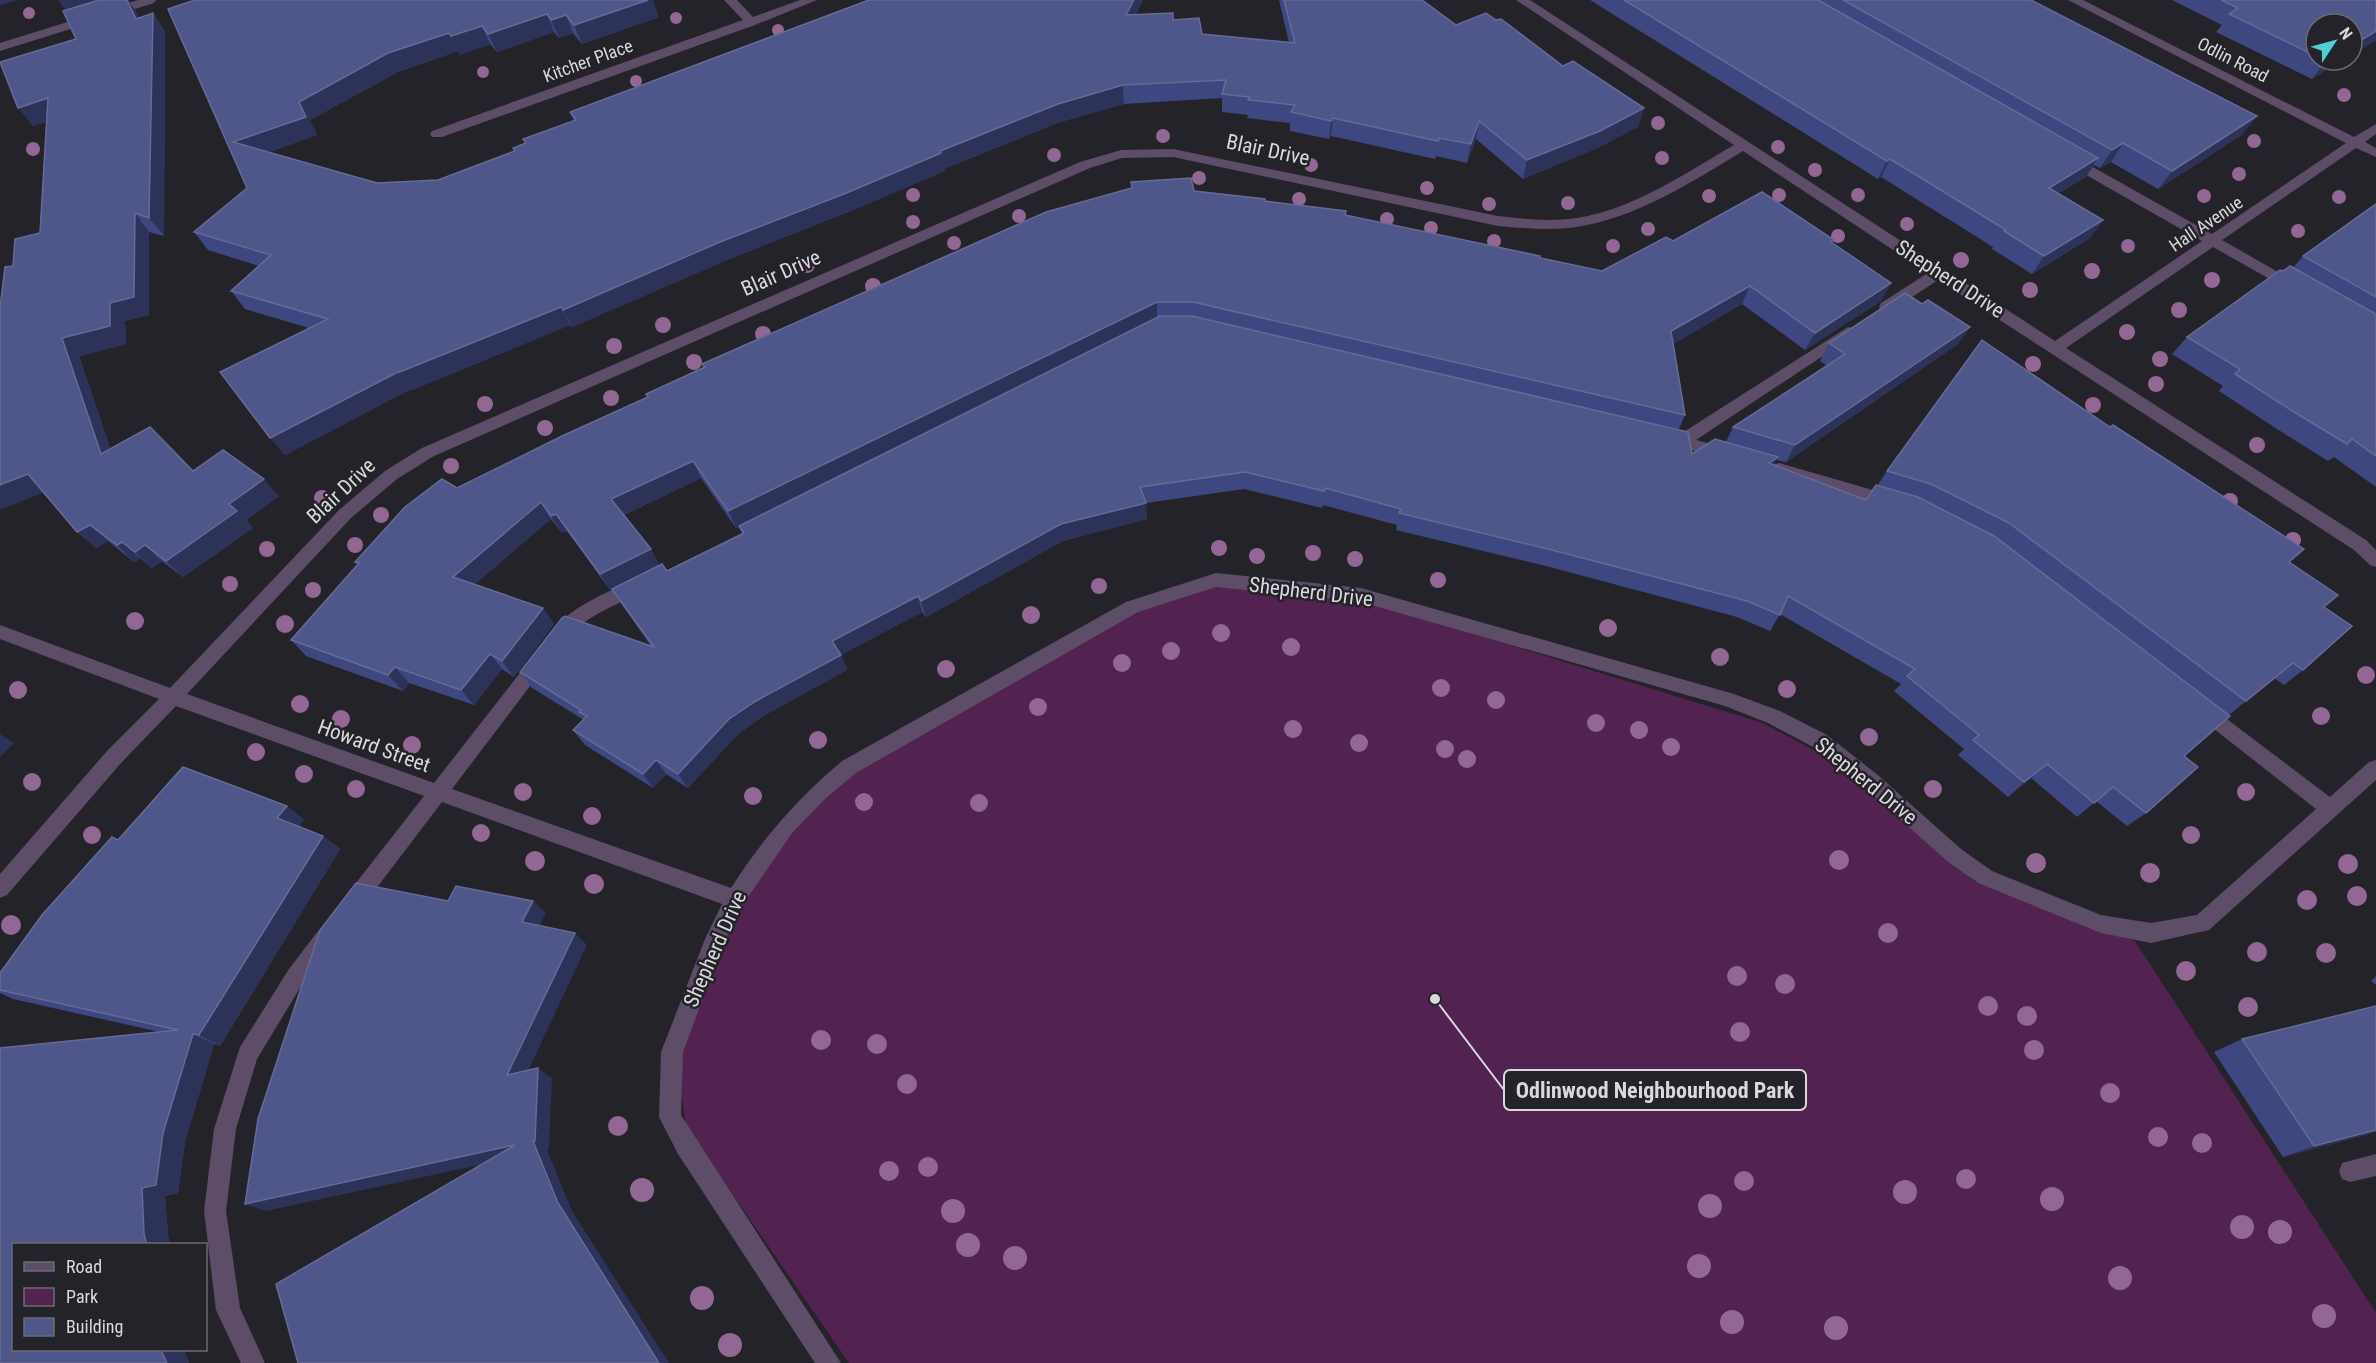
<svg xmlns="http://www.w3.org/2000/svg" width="2376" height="1363" viewBox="0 0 2376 1363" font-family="'Roboto Condensed',sans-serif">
  <rect width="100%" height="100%" fill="#24232a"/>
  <polygon fill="#522250" points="1217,584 1360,599 1763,723 1848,769 1975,882 2135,941 2376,1313 2376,1363 849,1363 686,1127 676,1050 730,900 852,768 1134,612"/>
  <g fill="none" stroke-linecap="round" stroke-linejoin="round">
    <g fill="#5d4d68" fill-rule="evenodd">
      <polygon points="138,0 156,0 154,3 0,51 0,43"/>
      <polygon points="724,0 737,0 753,17 800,0 817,0 755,25 442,137 432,137 430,134 432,131 743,20"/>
      <path d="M1516 0H1530L2055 341 2202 241 2065 163 2063 160 2065 157H2075L2212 234 2346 143 2068 0H2083L2354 137 2376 124V134L2365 142 2376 148V157L2356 148 2222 240 2299 284 2301 287 2299 290H2289L2213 247 2066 348 2366 540 2376 550V567L2370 565 2354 550 1938 280 1891 311H1881L1879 307 1881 303 1928 273 1743 151C1692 182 1636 218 1576 227 1550 231 1524 228 1498 226L1173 157 1122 158 1090 168 434 456 397 479 351 518 187 694 434 783 534 655 540 653 546 655 549 660 546 665 452 789 731 888C764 837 795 801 842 761L1126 602 1216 573 1361 588 1734 694 1780 711 1827 735 1879 776 1961 849 1992 871 2101 915 2151 923 2197 915 2316 809 2195 714 2192 709 2195 704 2201 701 2207 704 2330 797 2369 762 2376 760V780L2209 930 2151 943 2101 933 1978 883 1947 861 1865 788 1813 747 1768 723 1725 706 1361 602 1216 587 1138 612 856 773 826 798 792 833 742 906 724 942 683 1052 681 1115 841 1363H815L678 1154 659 1117 661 1052 705 939 722 904 442 802 359 911 352 913 345 911 342 904 345 897 424 796 176 706 121 763 7 895 0 898V874L107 751 159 699 0 639V625L170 688 339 510 385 471 422 448 1080 162 1121 150 1173 149 1498 216C1524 219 1550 222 1576 218 1632 210 1686 173 1734 145Z"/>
      <polygon points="1848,327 1853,328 1855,332 1853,336 1696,440 1730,449 1732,453 1730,457 1724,459 1661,442 1659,438 1661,434 1667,432 1679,435"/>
      <polygon points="1779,463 1897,497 1899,501 1897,505 1891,507 1773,473 1771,469 1773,465"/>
      <path d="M639 579 645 581 648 586 645 591C624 601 601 610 582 624 572 632 565 646 552 641L549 636C562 611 613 588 639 579Z"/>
      <polygon points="325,928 332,931 335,938 332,945 303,983 257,1059 236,1129 226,1211 240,1308 265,1363 241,1363 216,1310 204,1211 214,1129 240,1047 289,969 318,931"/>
      <polygon points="2376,1154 2376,1176 2350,1182 2342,1179 2339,1171 2342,1163"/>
    </g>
  </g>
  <g fill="#936793">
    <circle cx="29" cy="13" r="6"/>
    <circle cx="676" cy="18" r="6"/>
    <circle cx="778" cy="30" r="6"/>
    <circle cx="483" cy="72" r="6"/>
    <circle cx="636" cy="81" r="6"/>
    <circle cx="2344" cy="95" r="7"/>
    <circle cx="1658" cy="123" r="7"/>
    <circle cx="1163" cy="136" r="7"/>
    <circle cx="2254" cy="141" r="7"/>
    <circle cx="1778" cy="147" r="7"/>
    <circle cx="33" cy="149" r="7"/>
    <circle cx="1054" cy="155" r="7"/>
    <circle cx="1662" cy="158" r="7"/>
    <circle cx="1311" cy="165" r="7"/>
    <circle cx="1815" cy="170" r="7"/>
    <circle cx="2239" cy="174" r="7"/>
    <circle cx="1199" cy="178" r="7"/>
    <circle cx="1427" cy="188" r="7"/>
    <circle cx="913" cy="195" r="7"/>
    <circle cx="1779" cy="195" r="7"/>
    <circle cx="1858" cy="195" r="7"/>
    <circle cx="1709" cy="196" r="7"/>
    <circle cx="2204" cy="196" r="7"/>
    <circle cx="2339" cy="197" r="7"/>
    <circle cx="1299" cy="199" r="7"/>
    <circle cx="1568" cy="203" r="7"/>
    <circle cx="1489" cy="204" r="7"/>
    <circle cx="1019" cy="216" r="7"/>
    <circle cx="1387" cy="219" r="7"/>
    <circle cx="913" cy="222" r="7"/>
    <circle cx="1907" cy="224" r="7"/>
    <circle cx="1431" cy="228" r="7"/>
    <circle cx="1648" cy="229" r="7"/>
    <circle cx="2298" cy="231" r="7"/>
    <circle cx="1838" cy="236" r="7"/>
    <circle cx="1494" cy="241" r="7"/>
    <circle cx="954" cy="243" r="7"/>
    <circle cx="1613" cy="246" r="7"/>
    <circle cx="2128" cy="246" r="7"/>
    <circle cx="1961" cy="260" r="8"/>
    <circle cx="807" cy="265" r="8"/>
    <circle cx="2092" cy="271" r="8"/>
    <circle cx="2212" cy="280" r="8"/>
    <circle cx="767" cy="281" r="8"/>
    <circle cx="873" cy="286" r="8"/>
    <circle cx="2030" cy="290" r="8"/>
    <circle cx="2179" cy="310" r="8"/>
    <circle cx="663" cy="325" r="8"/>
    <circle cx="2127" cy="332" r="8"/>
    <circle cx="763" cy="334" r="8"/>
    <circle cx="614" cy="346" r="8"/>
    <circle cx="2160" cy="359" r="8"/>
    <circle cx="694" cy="362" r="8"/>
    <circle cx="2033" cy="364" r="8"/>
    <circle cx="2156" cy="384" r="8"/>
    <circle cx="611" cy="398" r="8"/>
    <circle cx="485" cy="404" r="8"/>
    <circle cx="2093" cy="405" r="8"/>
    <circle cx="545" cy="428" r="8"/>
    <circle cx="2257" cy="445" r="8"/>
    <circle cx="451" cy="466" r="8"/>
    <circle cx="322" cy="498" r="8"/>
    <circle cx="2230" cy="501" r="8"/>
    <circle cx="381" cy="515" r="8"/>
    <circle cx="2293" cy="540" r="8"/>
    <circle cx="355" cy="545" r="8"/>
    <circle cx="1219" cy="548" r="8"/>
    <circle cx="267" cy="549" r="8"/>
    <circle cx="1313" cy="553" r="8"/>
    <circle cx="1257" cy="556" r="8"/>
    <circle cx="1355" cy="559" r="8"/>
    <circle cx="1438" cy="580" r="8"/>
    <circle cx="230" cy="584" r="8"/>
    <circle cx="1099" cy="586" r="8"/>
    <circle cx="313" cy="590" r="8"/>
    <circle cx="1031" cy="615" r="9"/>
    <circle cx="135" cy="621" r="9"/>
    <circle cx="285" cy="624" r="9"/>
    <circle cx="1608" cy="628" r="9"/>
    <circle cx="1221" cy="633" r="9"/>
    <circle cx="1291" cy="647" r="9"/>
    <circle cx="1171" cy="651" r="9"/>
    <circle cx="1720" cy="657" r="9"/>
    <circle cx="1122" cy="663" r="9"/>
    <circle cx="946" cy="669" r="9"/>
    <circle cx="2366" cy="675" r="9"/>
    <circle cx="1441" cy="688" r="9"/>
    <circle cx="1787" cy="689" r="9"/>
    <circle cx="18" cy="690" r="9"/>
    <circle cx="1496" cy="700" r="9"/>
    <circle cx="300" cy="704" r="9"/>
    <circle cx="1038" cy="707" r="9"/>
    <circle cx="2321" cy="716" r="9"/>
    <circle cx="341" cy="719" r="9"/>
    <circle cx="1596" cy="723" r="9"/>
    <circle cx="1293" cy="729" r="9"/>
    <circle cx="1639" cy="730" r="9"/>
    <circle cx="1869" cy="737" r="9"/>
    <circle cx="818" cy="740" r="9"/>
    <circle cx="1359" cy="743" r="9"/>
    <circle cx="412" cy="745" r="9"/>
    <circle cx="1671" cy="747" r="9"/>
    <circle cx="1445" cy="749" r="9"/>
    <circle cx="256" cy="752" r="9"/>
    <circle cx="1467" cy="759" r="9"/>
    <circle cx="304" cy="774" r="9"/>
    <circle cx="32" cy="782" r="9"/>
    <circle cx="356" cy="789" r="9"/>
    <circle cx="1933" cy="789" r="9"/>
    <circle cx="523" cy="792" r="9"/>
    <circle cx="2246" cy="792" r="9"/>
    <circle cx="753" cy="796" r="9"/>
    <circle cx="864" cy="802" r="9"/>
    <circle cx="979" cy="803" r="9"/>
    <circle cx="592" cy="816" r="9"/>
    <circle cx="481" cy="833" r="9"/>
    <circle cx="92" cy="835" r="9"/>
    <circle cx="2191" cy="835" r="9"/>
    <circle cx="1839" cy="860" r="10"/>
    <circle cx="535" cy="861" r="10"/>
    <circle cx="2036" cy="863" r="10"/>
    <circle cx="2348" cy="864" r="10"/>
    <circle cx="2150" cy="873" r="10"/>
    <circle cx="594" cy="884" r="10"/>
    <circle cx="2357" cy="896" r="10"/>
    <circle cx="2307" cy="900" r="10"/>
    <circle cx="11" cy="925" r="10"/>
    <circle cx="1888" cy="933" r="10"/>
    <circle cx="2257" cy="952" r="10"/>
    <circle cx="2326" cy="953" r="10"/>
    <circle cx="2186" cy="971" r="10"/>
    <circle cx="1737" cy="976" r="10"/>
    <circle cx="1785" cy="984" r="10"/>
    <circle cx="1988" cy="1006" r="10"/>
    <circle cx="2248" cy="1007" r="10"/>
    <circle cx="2027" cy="1016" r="10"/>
    <circle cx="1740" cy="1032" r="10"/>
    <circle cx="821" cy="1040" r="10"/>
    <circle cx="877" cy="1044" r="10"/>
    <circle cx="2034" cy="1050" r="10"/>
    <circle cx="907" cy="1084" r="10"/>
    <circle cx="2110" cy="1093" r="10"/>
    <circle cx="618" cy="1126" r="10"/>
    <circle cx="2158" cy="1137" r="10"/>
    <circle cx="2202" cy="1143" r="10"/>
    <circle cx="928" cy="1167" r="10"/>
    <circle cx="889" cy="1171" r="10"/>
    <circle cx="1966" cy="1179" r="10"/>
    <circle cx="1744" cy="1181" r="10"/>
    <circle cx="642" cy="1190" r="12"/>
    <circle cx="1905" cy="1192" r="12"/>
    <circle cx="2052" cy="1199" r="12"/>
    <circle cx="1710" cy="1206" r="12"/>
    <circle cx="953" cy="1211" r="12"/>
    <circle cx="2242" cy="1227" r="12"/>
    <circle cx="2280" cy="1232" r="12"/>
    <circle cx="968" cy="1245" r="12"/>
    <circle cx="1015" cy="1258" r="12"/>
    <circle cx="1699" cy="1266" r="12"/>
    <circle cx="2120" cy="1278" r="12"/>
    <circle cx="702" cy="1298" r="12"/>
    <circle cx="2324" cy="1316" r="12"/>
    <circle cx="1732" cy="1322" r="12"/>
    <circle cx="1836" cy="1328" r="12"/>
    <circle cx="730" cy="1345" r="12"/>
  </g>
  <g fill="#3f4780" fill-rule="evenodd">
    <polygon points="869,0 1143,0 1136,14 1173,20 1202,34 1289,43 1279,0 1422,0 1456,25 1563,66 1644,108 1638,127 1595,149 1523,179 1476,139 1467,163 1436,156 1435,159 1331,136 1329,139 1290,131 1290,123 1247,118 1248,115 1222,112 1222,98 1124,104 1060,122 944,169 945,171 848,212 727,260 572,327 570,325 412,390 411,389 285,455 309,328 245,309 231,291 259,266 208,250 194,232 247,188 168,9 659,17 582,44 573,33 559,38 554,32 497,52 490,44 460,55 458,51 398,72 310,120 317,135 269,152 377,183 438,180 514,151 513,148 525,143 523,139 574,121 570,112"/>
    <polygon points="1590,0 2031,0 2243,134 2158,189 2111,162 2100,168 2094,165 2086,177 2058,193 2103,220 2090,238 2032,274 1992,249 1993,247 1881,177 1878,179"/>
    <polygon points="2172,0 2376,0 2376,40 2352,55 2352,24 2316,24 2316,60 2341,60 2312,79 2216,32 2222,25"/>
    <polygon points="128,1 139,18 153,13 165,32 164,236 149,232 149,315 125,321 126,344 79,356 110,448 279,496 246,520 253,528 183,577 162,561 152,568 140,558 134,562 108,541 96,548 77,532 13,266 40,233 46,122 33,126 76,39 65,11"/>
    <path d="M1131 182 1265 201 1346 215 1602 271 1673 241 1834 240 1833 244 1881 301 1805 350 1742 304 1673 344 1685 415 1679 429 1692 454 1726 442 1733 427 1827 366 1820 361 1829 343 1922 304 1970 327 1958 344 1786 462 1776 460 1774 465 1866 500 1877 486 1887 471 2289 562 2324 607 2303 670 2284 685 2274 678 2229 715 2184 756 2146 813 2127 826 2096 801 2077 817 2031 778 2008 797 1958 755 1964 749 1894 691 1901 684 1780 614 1770 631 1737 617 1546 566 1396 530 1397 525 1323 505 1322 508 1244 489 1146 503 1147 519 1063 541 926 617 922 612 841 655 847 670 763 716 738 734 688 788 666 774 653 788 585 745 573 730 584 720 532 688 520 672 651 646 622 605 612 589 610 590 567 531 562 533 551 519 475 584 543 608 554 624 514 677 502 669 474 705 409 683 403 691 306 656 291 640 358 565 355 562 457 488 648 397 646 394 704 368 702 364 1131 188ZM701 478 736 528 739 527 742 534 667 571 659 565 624 515Z"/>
    <polygon points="2376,204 2376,487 2334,457 2328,461 2277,429 2219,391 2223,386 2172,354 2187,337 2283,271 2293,268 2303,256"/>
    <polygon points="183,767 287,806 304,820 299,826 323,836 340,849 220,1046 214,1044 185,1142 178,1193 165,1196 169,1245 14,1245 14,1350 184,1350 189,1363 0,1363 0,1048 160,1032 13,999 0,993 0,973 42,915 112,837 118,840"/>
    <polygon points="2376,976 2376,985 2371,981"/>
    <polygon points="2376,1006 2376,1132 2283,1157 2214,1052 2242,1039"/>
  </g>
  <g fill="#2d3259">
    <polygon points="0,0 18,0 1,5 0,4"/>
    <polygon points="58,0 130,0 128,1 136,11 149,37 136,19 71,18"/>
    <polygon points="648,0 653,0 659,17 582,44 574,25"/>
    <polygon points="1134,0 1143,0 1127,33 1126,15"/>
    <polygon points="153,13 165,32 164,236 149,218"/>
    <polygon points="547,14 554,32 497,52 488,34"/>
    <polygon points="566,15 573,33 559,38 551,20"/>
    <polygon points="482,26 490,44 460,55 451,36"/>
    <polygon points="2376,31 2376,40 2352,55 2352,51 2360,41"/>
    <polygon points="449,33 458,51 398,72 310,120 317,135 245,161 233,142 299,102 388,53"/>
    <polygon points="2327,60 2341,60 2312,79 2326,61"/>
    <polygon points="1123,85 1124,104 1060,122 944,169 945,171 848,212 727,260 572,327 563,310 720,242 1058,104"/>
    <polygon points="48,98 62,117 33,126 18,108"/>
    <polygon points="1644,108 1638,127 1595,149 1523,179 1527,160"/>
    <polygon points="2257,116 2243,134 2158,189 2172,171"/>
    <polygon points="1333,118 1331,136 1329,139 1331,121"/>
    <polygon points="1479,121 1476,139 1467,163 1471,144"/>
    <polygon points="2123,143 2111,162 2100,168 2112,150"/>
    <polygon points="2098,158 2086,177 2038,206 2049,188"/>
    <polygon points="1890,159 1881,177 1878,179 1887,161"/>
    <polygon points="135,213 149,232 149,315 125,321 126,344 79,356 118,471 101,454 62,338 110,303"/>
    <polygon points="2103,220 2090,238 2032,274 2044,256"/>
    <polygon points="1891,283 1881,301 1805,350 1815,333"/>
    <polygon points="1750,286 1742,304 1664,349 1671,331"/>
    <polygon points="1157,302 1157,320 736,528 728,511"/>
    <polygon points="561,307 570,325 412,390 411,389 285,455 270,438 400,371"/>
    <polygon points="1970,327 1958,344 1786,462 1795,445"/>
    <polygon points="1778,457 1768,474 1769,463"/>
    <polygon points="693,461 701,478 621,516 611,499"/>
    <polygon points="28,474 47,491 0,510 0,485"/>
    <polygon points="264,479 279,496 246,520 253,528 183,577 166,561 229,504"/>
    <polygon points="541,502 551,519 465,593 453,577"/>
    <polygon points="1146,503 1147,519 1063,541 926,617 921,601 1061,524"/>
    <polygon points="556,514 567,531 562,533 551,516"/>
    <polygon points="90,525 108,541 96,548 77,532"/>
    <polygon points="122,542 140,558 134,562 117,545"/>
    <polygon points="145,545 162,561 152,568 135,552"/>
    <polygon points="651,549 660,566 610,590 600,574"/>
    <polygon points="918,596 922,612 841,655 847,670 763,716 738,734 688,788 678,774 729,719 832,641"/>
    <polygon points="543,608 554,624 514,677 502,661"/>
    <polygon points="490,654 502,669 474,705 461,690"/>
    <polygon points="395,667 409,683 403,691 388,675"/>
    <polygon points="0,734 14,743 0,757"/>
    <polygon points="656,760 666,774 653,788 643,774"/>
    <polygon points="2047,764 2031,778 2008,797 2024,782"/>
    <polygon points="287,806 304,820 294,832 277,818"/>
    <polygon points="323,836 340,849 220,1046 199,1035"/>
    <polygon points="533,901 546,913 535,934 522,922"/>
    <polygon points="575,933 587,945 522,1084 507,1075"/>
    <polygon points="193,1034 214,1044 185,1142 178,1193 165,1196 169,1245 147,1245 144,1234 142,1188 163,1133"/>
    <polygon points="538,1068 552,1078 549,1149 547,1150 572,1211 669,1363 659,1363 558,1203 533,1141"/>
    <polygon points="2376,1130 2376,1132 2283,1157 2314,1146"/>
    <polygon points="515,1145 530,1154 266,1211 245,1204"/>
    <polygon points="161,1350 184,1350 189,1363 167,1363"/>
  </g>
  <g fill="#4f578a" stroke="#656b97" stroke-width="1.5">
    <polygon points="99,0 127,0 136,19 153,13 149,218 135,213 134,297 110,303 110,326 62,338 101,454 150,427 193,471 223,450 264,479 229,504 237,511 166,561 145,545 135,552 122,542 117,545 90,525 77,532 28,474 0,485 0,308 5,267 13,266 15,239 40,233 48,98 18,108 0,62 76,39 63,11"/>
    <polygon points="195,0 648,0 574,25 566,15 551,20 547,14 488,34 482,26 451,36 449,33 388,53 299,102 306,117 233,142 377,183 438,180 515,151 513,148 526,143 523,139 576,120 570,112 869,0 1134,0 1126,15 1173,13 1173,20 1199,18 1202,34 1295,43 1284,0 1422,0 1456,25 1486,13 1496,20 1501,19 1563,66 1573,61 1644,108 1600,131 1527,160 1479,121 1471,144 1439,138 1438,141 1333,118 1331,121 1291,112 1295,105 1248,100 1250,97 1222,94 1226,80 1123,85 1058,104 940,151 941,153 844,194 720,242 563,310 561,307 400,372 400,371 270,438 220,372 328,319 231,291 271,255 194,232 247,188 168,9"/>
    <polygon points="1624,0 1818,0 2098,158 2049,188 2103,220 2044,256 2004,231 2006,230 1890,159 1887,161"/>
    <polygon points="1843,0 2031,0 2257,116 2172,171 2123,143 2112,150"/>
    <polygon points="2221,0 2376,0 2376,31 2360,41 2358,40 2352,44 2352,24 2316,24 2316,56 2229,14 2238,8"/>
    <polygon points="1191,178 1194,191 1265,199 1264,201 1346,211 1345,215 1540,256 1540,258 1602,271 1666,237 1673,241 1762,192 1834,240 1831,242 1891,283 1815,333 1750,286 1671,331 1685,415 1193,302 1157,302 728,511 693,461 611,499 651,549 600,574 556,514 551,516 541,502 453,577 543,608 502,661 490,654 461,690 395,667 388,675 291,640 359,563 355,562 405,507 442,479 457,488 562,436 648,397 646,394 705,367 702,364 1046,212 1132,188 1131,182"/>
    <polygon points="2376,204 2376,297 2303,256"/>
    <polygon points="2290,266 2376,314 2376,456 2352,439 2347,444 2294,412 2235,374 2240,369 2187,337 2280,270 2283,271"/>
    <polygon points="1905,293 1922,304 1928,300 1970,327 1795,445 1733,427 1845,354 1829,343"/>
    <polygon points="1160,316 1192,316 1688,432 1692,454 1715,439 1778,457 1769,463 1866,500 1876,485 1918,497 1994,536 2230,716 2184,756 2198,767 2146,813 2113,787 2094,803 2047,764 2024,782 1973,740 1979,735 1907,676 1915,669 1788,596 1780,615 1747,601 1552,550 1399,513 1401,509 1325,488 1324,491 1245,472 1140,487 1146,503 1061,524 921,601 918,596 832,641 841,655 756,701 729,719 678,774 656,760 643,774 573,730 587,716 579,712 581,710 520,672 562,618 565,616 654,647 612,589 662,564 667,571 744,533 739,526"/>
    <polygon points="1982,340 2110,427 2113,425 2304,549 2289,562 2338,595 2324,607 2352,626 2303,670 2293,663 2246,701 2009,523 1931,484 1887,471"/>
    <polygon points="183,767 287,806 277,818 323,836 199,1035 193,1034 163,1133 156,1185 142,1188 144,1234 147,1245 14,1245 14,1350 161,1350 167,1363 0,1363 0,1048 178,1030 0,990 0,973 42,915 112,837 118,840"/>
    <polygon points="356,883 448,901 456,886 533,901 522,922 575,933 507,1075 538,1068 535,1141 533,1141 558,1203 659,1363 298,1363 276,1284 515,1145 245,1204 258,1119 320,930"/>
    <polygon points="2376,1006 2376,1130 2314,1146 2242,1039"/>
  </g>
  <g text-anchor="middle" stroke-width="5" stroke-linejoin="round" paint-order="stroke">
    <g font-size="18" fill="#d9d8dc" stroke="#24232a">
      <text transform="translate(2233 60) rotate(27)" y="6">Odlin Road</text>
      <text transform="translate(588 61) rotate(-20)" y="6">Kitcher Place</text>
      <text transform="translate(2206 224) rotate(-34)" y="6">Hall Avenue</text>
    </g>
    <g font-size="21" fill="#d9d8dc" stroke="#24232a">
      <text transform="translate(1268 150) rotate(12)" y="7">Blair Drive</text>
      <text transform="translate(781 273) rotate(-24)" y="7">Blair Drive</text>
      <text transform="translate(1950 279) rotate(33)" y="7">Shepherd Drive</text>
      <text transform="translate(341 491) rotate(-43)" y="7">Blair Drive</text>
      <text transform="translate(1311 592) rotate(7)" y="7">Shepherd Drive</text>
      <text transform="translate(374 746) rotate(20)" y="7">Howard Street</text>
      <text transform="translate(1866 781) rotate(39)" y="7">Shepherd Drive</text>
      <text transform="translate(715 949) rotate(-66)" y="7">Shepherd Drive</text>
    </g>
  </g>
  <path fill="none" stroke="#d9d8dc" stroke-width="2" d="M1435 999L1504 1090"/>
  <circle fill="#d9d8dc" stroke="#24232a" stroke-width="2" cx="1435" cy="999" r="6"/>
  <rect fill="#24232a" stroke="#d9d8dc" stroke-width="2" x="1504" y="1070" width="302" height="40" rx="6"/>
  <g font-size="22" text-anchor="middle" font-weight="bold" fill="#d9d8dc">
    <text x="1655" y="1098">Odlinwood Neighbourhood Park</text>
  </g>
  <rect x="12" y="1243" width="195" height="108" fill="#24232a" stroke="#6c6b71" stroke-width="1.5"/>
  <rect x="24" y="1262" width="30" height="9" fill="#5d4d68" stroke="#6c6b71" stroke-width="1.5"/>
  <text x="66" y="1273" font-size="18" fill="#d9d8dc">Road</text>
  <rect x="24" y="1288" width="30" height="18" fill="#522250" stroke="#6c6b71" stroke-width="1.5"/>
  <text x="66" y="1303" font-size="18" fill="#d9d8dc">Park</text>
  <rect x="24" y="1318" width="30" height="18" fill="#4f578a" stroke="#6c6b71" stroke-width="1.5"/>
  <text x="66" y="1333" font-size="18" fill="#d9d8dc">Building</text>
  <g transform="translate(2334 42) rotate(54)"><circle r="28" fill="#24232a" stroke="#6c6b71" stroke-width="1.5"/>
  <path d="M0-4.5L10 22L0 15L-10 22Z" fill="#52ccd5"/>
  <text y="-9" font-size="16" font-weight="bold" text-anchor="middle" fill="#d9d8dc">N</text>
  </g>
</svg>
